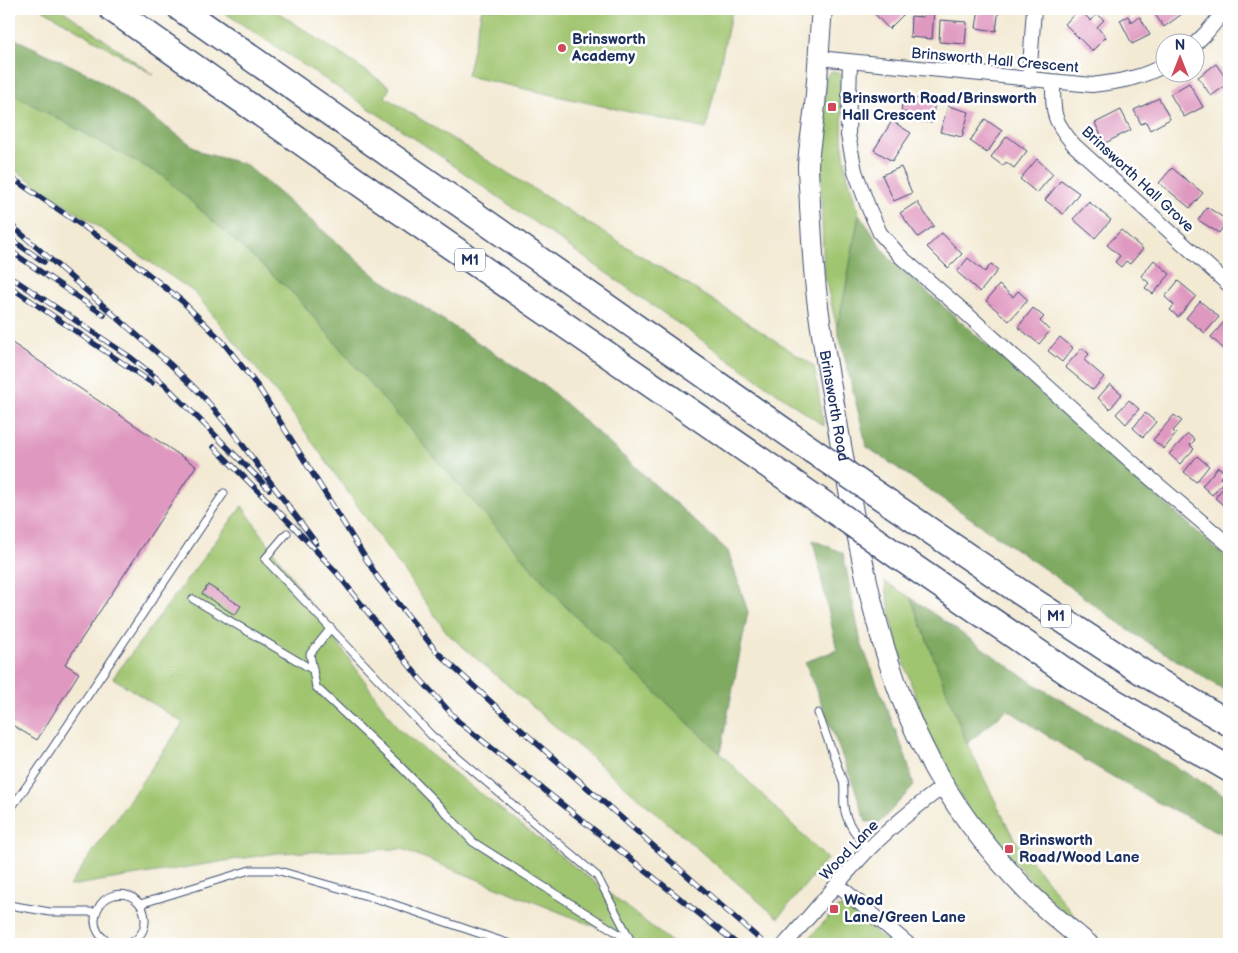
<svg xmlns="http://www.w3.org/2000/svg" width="1238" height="953" viewBox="0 0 1238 953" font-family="'Balsamiq Sans',sans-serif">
  <rect width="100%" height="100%" fill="#fff"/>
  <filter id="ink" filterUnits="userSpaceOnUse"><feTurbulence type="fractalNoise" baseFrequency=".02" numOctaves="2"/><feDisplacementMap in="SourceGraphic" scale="10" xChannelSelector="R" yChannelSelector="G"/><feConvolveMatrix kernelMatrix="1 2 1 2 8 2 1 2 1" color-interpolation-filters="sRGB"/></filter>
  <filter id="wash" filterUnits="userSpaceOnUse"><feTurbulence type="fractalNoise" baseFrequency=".0096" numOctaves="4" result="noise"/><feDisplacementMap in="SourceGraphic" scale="20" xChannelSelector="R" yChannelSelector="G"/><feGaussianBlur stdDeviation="1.12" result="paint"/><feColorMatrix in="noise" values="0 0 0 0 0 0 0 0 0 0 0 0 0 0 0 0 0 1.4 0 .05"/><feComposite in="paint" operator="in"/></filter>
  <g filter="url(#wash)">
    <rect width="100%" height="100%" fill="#f3ead4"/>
    <g fill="#a0c56f" stroke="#5e7a66">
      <polygon points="42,9 61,9 154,75"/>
      <polygon points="219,9 273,9 390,87 385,97 711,299 814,366 824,426 423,144"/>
      <polygon points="482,9 727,9 732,10 706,129 467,76"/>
      <polygon points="832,71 839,72 843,77 842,140 847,174 859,214 845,292 837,327 824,274 821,195 823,120 827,75"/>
      <polygon points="9,92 163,176 296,296 372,386 567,608 720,753 827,859 778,918 448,634 287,406 194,292 9,166"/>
      <polygon points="242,506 399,730 674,944 639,944 402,849 276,853 69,886 183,723 113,678"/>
      <polygon points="885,582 911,598 967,744 1013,837 1088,933 1042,893 970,813 932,744 894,634"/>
      <polygon points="845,907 890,944 804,944 837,908"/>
    </g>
    <g fill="#80aa62" stroke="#4e6c60">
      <polygon points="9,36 95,77 203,153 245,164 377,277 548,388 728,551 748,612 720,753 567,608 372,386 296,296 163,176 9,92"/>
      <polygon points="859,214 889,258 1229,560 1229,693 1133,633 1056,577 867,447 837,327 845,292"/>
      <polygon points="813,540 843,553 861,643 906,757 914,786 880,822 866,822 855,789 805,662 837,650"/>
      <polygon points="911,598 1034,684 1229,798 1229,837 1155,801 1086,761 1007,709 967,744"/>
    </g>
    <g id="blocks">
      <g fill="#df98c0">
        <polygon points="870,9 900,9 905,13 889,29"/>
        <polygon points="924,9 934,9 932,39 910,37 911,16 923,17"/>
        <polygon points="979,9 999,9 996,31 976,28"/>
        <polygon points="1079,9 1091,21 1097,14 1104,20 1097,27 1106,37 1092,51 1065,24"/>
        <polygon points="1151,9 1178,9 1182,14 1164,27"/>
        <polygon points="1128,16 1131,22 1140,17 1150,35 1132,44 1120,20"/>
        <polygon points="940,20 967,22 965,44 939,42"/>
        <polygon points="1216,64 1229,83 1211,96 1198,77"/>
        <polygon points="1189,83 1203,107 1184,117 1170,94"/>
        <polygon points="903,97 935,101 932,123 908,120 909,113 901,112"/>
        <polygon points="1159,98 1170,119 1150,130 1146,122 1141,124 1134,110"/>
        <polygon points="948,106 969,112 962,137 940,132"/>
        <polygon points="1121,110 1131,130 1105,143 1095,123"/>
        <polygon points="985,119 1002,131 987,153 970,141"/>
        <polygon points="892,121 911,133 892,161 874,150"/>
        <polygon points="1007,136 1027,151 1014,168 1006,162 1003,166 991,157"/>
        <polygon points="1037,159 1053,174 1037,193 1020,179"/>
        <polygon points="901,167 912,193 894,201 882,175"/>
        <polygon points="1172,168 1203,193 1190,208 1159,183"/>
        <polygon points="1061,180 1079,193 1063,214 1045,200"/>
        <polygon points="917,202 934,226 918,237 900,213"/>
        <polygon points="1089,202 1111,220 1095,238 1073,219"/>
        <polygon points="1207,207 1227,220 1219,233 1198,220"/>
        <polygon points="1121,230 1143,249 1130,264 1126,261 1121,267 1115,262 1120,256 1107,245"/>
        <polygon points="942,233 962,254 948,268 927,247"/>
        <polygon points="968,258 985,272 991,264 998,270 980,292 957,272"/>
        <polygon points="1154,260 1170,274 1153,294 1145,288 1149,283 1141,276"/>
        <polygon points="1178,281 1196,296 1178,317 1170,310 1174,305 1165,297"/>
        <polygon points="999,285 1013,297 1018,291 1028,300 1009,321 986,301"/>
        <polygon points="1200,301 1219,317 1205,333 1186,318"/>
        <polygon points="1033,308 1044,317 1040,321 1050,331 1039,344 1018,327"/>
        <polygon points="1224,322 1229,327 1229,354 1211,337"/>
        <polygon points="1060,337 1073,348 1062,362 1048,351"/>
        <polygon points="9,341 196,466 65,664 79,673 37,740 9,723"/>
        <polygon points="1082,348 1089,354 1084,360 1104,377 1093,390 1065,367"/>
        <polygon points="1110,384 1122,394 1110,409 1098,398"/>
        <polygon points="1129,400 1139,409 1126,424 1116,414"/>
        <polygon points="1145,413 1156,422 1143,437 1133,428"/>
        <polygon points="1174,415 1182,421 1173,431 1176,434 1164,449 1153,440"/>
        <polygon points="1188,434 1195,440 1190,445 1194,449 1180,464 1169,454"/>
        <polygon points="1197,456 1209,466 1196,482 1184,472"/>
        <polygon points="1218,467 1225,472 1220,478 1224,481 1212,495 1202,486"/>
        <polygon points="1227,483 1229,485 1229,510 1215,498"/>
        <polygon points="208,585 241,606 235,615 202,594"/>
      </g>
    </g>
  </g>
  <g filter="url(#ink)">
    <use href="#blocks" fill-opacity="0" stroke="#3b4b70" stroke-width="1"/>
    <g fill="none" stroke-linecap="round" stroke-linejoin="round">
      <g stroke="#3b4b70" stroke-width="9">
        <g id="lane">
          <polyline points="287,533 265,559 431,735 597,876 631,941"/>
          <polyline points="193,599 313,670"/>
          <polyline points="331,628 310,654 316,687 397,763 444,811 473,842 635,944"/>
          <path d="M818 713 843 781C845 789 843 797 844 805 845 823 858 837 869 849"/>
          <polyline points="9,811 31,780 224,493"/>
          <polyline points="140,904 250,870 276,870 384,901 510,944"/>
          <polyline points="9,905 50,912 96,912"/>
          <path d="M113 944C107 941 101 938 98 932 90 918 99 899 114 895 146 888 158 934 127 944"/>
        </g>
      </g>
      <g stroke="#3b4b70" stroke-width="16">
        <g id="street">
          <polyline points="1196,43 1207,32 1226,9"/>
          <path d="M818 58 1092 85C1118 82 1143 78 1166 64"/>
          <polyline points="850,62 848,135 855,171 869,209 880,233 901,257 959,307 1143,472 1229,545"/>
          <polyline points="1029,80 1034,9"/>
          <path d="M1053 82C1053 115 1053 120 1074 145L1229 285"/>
          <polyline points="837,884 908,944"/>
          <path d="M785 944C814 912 840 879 870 848 893 825 918 805 944 786"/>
        </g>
      </g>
      <g stroke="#3b4b70" stroke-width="22">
        <g id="secondary">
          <path id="s1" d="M822 9C819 41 818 73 815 105 813 125 809 146 808 166 808 179 810 193 810 207 812 237 813 268 817 298 822 342 831 385 838 428 857 536 874 649 923 747 949 801 988 851 1030 894 1048 912 1068 928 1088 944"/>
        </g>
      </g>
      <g stroke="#3b4b70" stroke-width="28">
        <g id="highway">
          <polyline points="112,9 382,199 830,508"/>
          <polyline points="181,9 813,451"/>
          <polyline points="888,502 1020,592 1142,672 1229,723"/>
          <polyline points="899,557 1086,685 1229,769"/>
        </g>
      </g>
      <use href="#lane" stroke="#fff" stroke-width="7"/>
      <use href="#street" stroke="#fff" stroke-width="14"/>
      <use href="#secondary" stroke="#fff" stroke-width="20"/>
      <use href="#highway" stroke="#fff" stroke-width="25"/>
      <g stroke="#1b2f5e" stroke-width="5.5">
        <g id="rail">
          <polyline points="9,176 118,250 182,301 222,341 259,388 378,578 436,651 517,726 765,944"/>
          <polyline points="9,223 170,364 201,394 230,428 316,543"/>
          <polyline points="9,238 44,262"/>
          <polyline points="9,250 104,315"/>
          <polyline points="9,276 130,357 164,384 269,489"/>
          <polyline points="9,286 152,383"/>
          <polyline points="214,447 293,526 337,573 420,679 459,722 737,944"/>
        </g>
      </g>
      <use href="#rail" stroke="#fff" stroke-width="4" stroke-dasharray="11" stroke-linecap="butt"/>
      <g stroke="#3b4b70" stroke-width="28" stroke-linecap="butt">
        <g id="highway-bridge">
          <polyline points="813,451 888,502"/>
          <polyline points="830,508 899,557"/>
        </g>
      </g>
      <use href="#highway-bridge" stroke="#fff" stroke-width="25"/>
    </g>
  </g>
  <g fill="#d1495b" stroke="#fff" stroke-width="2">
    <circle cx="562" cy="48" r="5"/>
    <rect x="827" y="102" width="10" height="10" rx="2.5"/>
    <rect x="1004" y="844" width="10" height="10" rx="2.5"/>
    <rect x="829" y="904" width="10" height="10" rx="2.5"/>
  </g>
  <g text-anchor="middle" stroke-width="5" stroke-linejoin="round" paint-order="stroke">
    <g fill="#fff" stroke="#5f6d8e" stroke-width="1">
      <rect x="455" y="248.5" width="30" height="23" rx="4"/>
      <rect x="1041" y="604.5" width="30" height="23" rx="4"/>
    </g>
    <g font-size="14" font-weight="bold" fill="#1b2f5e">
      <text x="470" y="265">M1</text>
      <text x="1056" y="621">M1</text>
    </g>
    <g font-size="15" font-weight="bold" fill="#1b2f5e" stroke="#fff" text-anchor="start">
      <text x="572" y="44">Brinsworth<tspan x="572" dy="17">Academy</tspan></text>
      <text x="842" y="103">Brinsworth Road/Brinsworth<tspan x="842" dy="17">Hall Crescent</tspan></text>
      <text x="1019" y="845">Brinsworth<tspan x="1019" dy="17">Road/Wood Lane</tspan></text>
      <text x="844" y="905">Wood<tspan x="844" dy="17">Lane/Green Lane</tspan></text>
    </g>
    <g font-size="15" fill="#1b2f5e" stroke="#fff">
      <text transform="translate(995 60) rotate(5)" y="5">Brinsworth Hall Crescent</text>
      <text transform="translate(1138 179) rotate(43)" y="5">Brinsworth Hall Grove</text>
      <text dy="5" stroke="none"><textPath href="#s1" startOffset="399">Brinsworth Road</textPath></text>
      <text transform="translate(849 850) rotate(-46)" y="5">Wood Lane</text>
    </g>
  </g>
  <rect width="1238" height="953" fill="none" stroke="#fff" stroke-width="30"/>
  <g transform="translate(1180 58)"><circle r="24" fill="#ffffff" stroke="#a4acbf"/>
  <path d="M0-4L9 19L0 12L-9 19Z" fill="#d1495b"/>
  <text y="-8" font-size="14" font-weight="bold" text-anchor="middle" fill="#1b2f5e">N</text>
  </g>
</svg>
